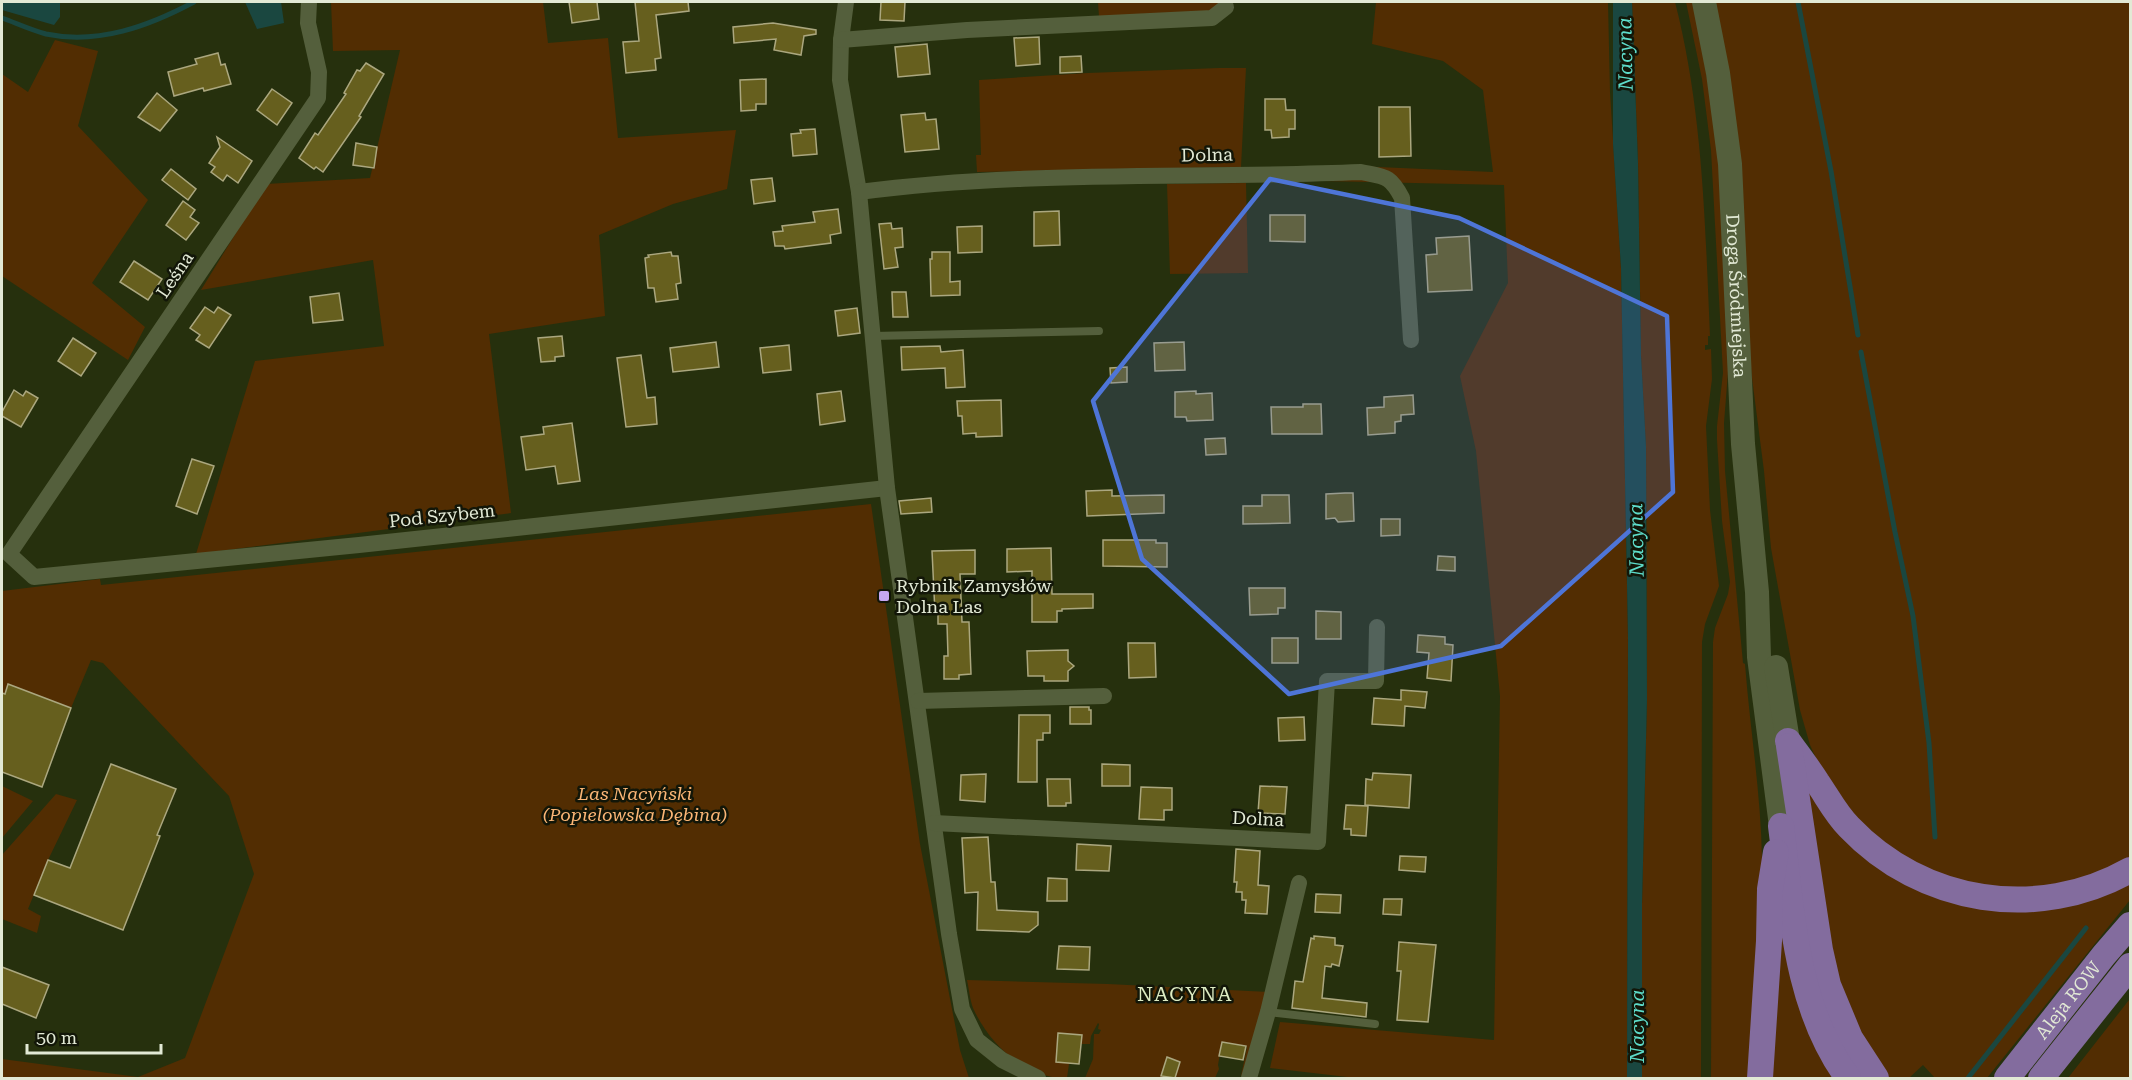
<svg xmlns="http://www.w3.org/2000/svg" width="2132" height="1080" viewBox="0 0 2132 1080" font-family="'Roboto Serif',serif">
  <rect width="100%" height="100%" fill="#26300d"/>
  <g fill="#522d02">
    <polygon points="331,2 543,2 548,43 608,38 618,138 736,130 727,189 673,204 599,235 605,316 489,334 511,513 196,554 255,361 384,346 373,260 201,290 266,184 370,178 400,50 333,51"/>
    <polygon points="1098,2 1226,2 1212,18 1099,17"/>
    <polygon points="1376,2 1608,2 1610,92 1621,268 1628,637 1627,1078 1356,1078 1270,1068 1280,1022 1494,1040 1500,696 1476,451 1460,376 1508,283 1504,185 1324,181 1355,166 1493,172 1483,90 1443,61 1372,44"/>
    <path d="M1632 2H1675C1703 111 1705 223 1710 336H1708V345H1705V350L1711 349 1712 379 1706 426 1710 510 1719 586 1705 624 1702 642 1701 1078H1642V904L1647 699 1646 447 1641 356 1638 163Z"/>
    <path d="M1686 2H1693L1700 34 1718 149 1729 359 1724 423 1725 471 1743 663 1745 664C1750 729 1761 794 1762 859 1762 932 1756 1006 1752 1078H1711L1713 642 1715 628 1728 594 1730 582 1722 521 1717 440V426L1723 373 1711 150 1702 79Z"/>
    <polygon points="1714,2 2130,2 2130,860 2113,869 2038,891 1943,880 1866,832 1821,769 1810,745 1800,710 1771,548 1764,471 1752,378"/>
    <polygon points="55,40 98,51 78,126 148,200 92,283 145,327 128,360 2,276 2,74 28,92"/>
    <polygon points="1219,68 1246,68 1241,167 977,172 976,155 981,155 979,80 1088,73"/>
    <polygon points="1246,183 1248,273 1170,274 1167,184"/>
    <polygon points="871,504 920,844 960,1050 969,1078 2,1078 2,1059 138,1077 185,1058 254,874 229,796 103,663 91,660 71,708 9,685 5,694 2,693 2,591 100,579 101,585"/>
    <polygon points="2,786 33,801 2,838"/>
    <polygon points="1806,787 1928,893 2130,880 2130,900 1987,1078 1935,1078 1923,1065 1909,1078 1888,1078 1871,1057 1837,982"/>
    <polygon points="56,794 77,800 48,860 28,909 41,916 37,933 2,919 2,855"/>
    <polygon points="1778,893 1837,1078 1769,1078"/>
    <path d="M967 980 1108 984 1269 992 1247 1072 1241 1076 1247 1047 1222 1042 1218 1065 1219 1069 1215 1078H1085L1093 1059 1094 1034H1099L1101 1030 1098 1029 1099 1024 1098 1023 1091 1036 1090 1044H1081L1079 1064H1069L1067 1078C1026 1079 989 1044 973 1008 970 1000 969 989 967 980Z"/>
    <polygon points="2130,998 2130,1078 2068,1078 2129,1000"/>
  </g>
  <g fill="#1a4740">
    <polygon points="2,2 60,2 60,17 54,25 2,10"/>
    <polygon points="245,2 281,2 284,23 257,29"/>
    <polygon points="1613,2 1632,2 1638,163 1641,356 1646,447 1647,699 1642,904 1642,1078 1627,1078 1628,637 1621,268 1613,144"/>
  </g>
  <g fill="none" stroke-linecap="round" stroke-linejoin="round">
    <g stroke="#1a4740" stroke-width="5">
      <polyline points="1798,2 1831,171 1858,335"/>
      <path d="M2 18C16 23 31 30 46 34 98 45 149 26 194 2"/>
      <polyline points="1861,352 1895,532 1913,616 1929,743 1935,837"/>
      <polyline points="1968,1078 2086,928"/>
    </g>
  </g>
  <g fill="#665f1e" stroke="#aba77f" stroke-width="1.5">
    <polygon points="569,2 597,2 599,19 572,23"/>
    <polygon points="635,2 688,2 689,11 656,15 661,58 655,59 656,70 626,73 623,42 639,41"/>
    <polygon points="881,2 905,2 904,21 880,20"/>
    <polygon points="773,23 816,30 816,34 804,36 801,55 774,50 776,39 734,43 733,27"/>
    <polygon points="1039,37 1040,64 1016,66 1014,38"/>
    <polygon points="927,44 930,74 898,77 895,47"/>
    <polygon points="218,53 221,65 225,64 231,84 204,91 203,88 174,96 168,72 197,64 195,59"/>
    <polygon points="1081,56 1082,72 1060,73 1060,57"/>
    <polygon points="366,63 384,74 359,116 361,117 323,172 316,167 314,169 299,158 315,133 318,135 346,94 344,93 357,70 360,71"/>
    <polygon points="766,79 766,104 756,104 756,110 741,111 740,80"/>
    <polygon points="272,89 292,103 277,125 257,110"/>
    <polygon points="157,93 177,110 160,131 138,117"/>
    <polygon points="1265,99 1285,99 1286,110 1295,110 1295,129 1289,129 1289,137 1272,138 1271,130 1265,130"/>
    <polygon points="1379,107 1410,107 1411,156 1379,157"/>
    <polygon points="925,113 926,120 936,119 939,149 905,152 901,115"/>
    <polygon points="815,129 817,154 793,156 791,134 801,133 800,130"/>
    <polygon points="217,137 252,161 238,183 227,175 223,181 211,172 215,167 209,163 220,147"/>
    <polygon points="356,143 377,147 374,168 353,165"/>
    <polygon points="171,169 196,189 188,200 162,180"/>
    <polygon points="772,178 775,201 754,204 751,180"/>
    <polygon points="183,201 195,210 190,217 199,223 186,240 166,225"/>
    <polygon points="838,209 841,233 830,235 831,243 785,249 784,246 775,246 773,232 783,231 782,226 815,222 813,212"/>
    <polygon points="1059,211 1060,245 1034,246 1034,212"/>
    <polygon points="1270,215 1305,215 1305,242 1270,241"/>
    <polygon points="891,223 892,229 902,228 903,247 895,248 898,267 884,269 879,224"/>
    <polygon points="982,226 982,252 958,253 957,227"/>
    <polygon points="1469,236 1472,290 1428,292 1426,255 1437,254 1436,238"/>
    <polygon points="671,252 672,256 678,256 681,283 676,284 678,299 656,302 654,288 648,288 645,258 649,257 648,255"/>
    <polygon points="932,252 950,252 950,282 960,281 960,295 931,296 930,259 932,259"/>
    <polygon points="134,261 162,279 148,300 120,282"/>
    <polygon points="892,292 906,292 908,317 893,317"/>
    <polygon points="339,293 343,320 313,323 310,297"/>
    <polygon points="205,307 214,313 218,307 231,315 209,348 196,340 200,335 190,328"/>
    <polygon points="857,308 860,333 838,336 835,311"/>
    <polygon points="562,336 564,356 555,357 555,361 541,362 538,338"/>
    <polygon points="73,338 96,353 81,376 58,361"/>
    <polygon points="716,342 719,367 673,372 670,348"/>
    <polygon points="1184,342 1185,370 1155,371 1154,343"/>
    <polygon points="789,345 791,370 763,373 760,348"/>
    <polygon points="940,346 941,352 963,350 965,387 946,388 945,368 902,370 901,347"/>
    <polygon points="641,355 647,398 655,397 657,424 626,427 617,358"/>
    <polygon points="1127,367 1127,382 1111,383 1110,368"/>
    <polygon points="14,390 23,396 26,391 38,398 21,427 2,416 2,412"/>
    <polygon points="841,391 845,421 820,425 817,394"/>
    <polygon points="1196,391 1196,394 1212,393 1213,420 1187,421 1186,417 1175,417 1175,392"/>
    <polygon points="1413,395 1414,414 1401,415 1401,421 1395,422 1395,433 1368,435 1367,408 1384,407 1384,397"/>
    <polygon points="1001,400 1002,436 976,437 976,433 963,434 962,416 958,416 957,401"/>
    <polygon points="1303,404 1321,404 1322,434 1272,434 1271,407 1303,407"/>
    <polygon points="572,423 580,481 558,484 555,466 526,470 521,437 544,434 543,427"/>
    <polygon points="1225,438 1226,454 1206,455 1205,439"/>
    <polygon points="192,459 214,466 197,514 176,506"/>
    <polygon points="1112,490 1112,496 1164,495 1164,513 1087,516 1086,491"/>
    <polygon points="1345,493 1353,493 1354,521 1338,522 1335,518 1326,519 1326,494"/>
    <polygon points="1262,495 1289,495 1290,523 1243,524 1243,506 1262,506"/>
    <polygon points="931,498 932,512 901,514 899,501"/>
    <polygon points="1381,519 1400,519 1400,535 1381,536"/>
    <polygon points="1103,540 1156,540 1156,543 1167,543 1167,567 1103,566"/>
    <polygon points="1051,548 1052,594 1093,594 1093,608 1062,609 1062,611 1057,611 1057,622 1032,622 1032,571 1007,572 1007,549"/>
    <polygon points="975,550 975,574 960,574 962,622 969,622 971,674 959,675 959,679 944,679 944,656 948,656 947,624 938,624 938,613 935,613 932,551"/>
    <polygon points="1438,556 1455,557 1455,571 1437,570"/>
    <polygon points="1249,588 1285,588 1285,608 1278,608 1278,614 1250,615"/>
    <polygon points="1316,611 1341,612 1341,639 1316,639"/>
    <polygon points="1418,635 1445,637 1445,644 1453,645 1451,681 1427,678 1429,653 1417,652"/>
    <rect x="1272" y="638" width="26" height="25"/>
    <polygon points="1128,643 1155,643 1156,677 1129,678"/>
    <polygon points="1068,650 1068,661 1074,666 1068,671 1068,681 1044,681 1044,676 1028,676 1027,651"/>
    <polygon points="8,684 71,708 42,787 2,772 2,693 5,694"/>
    <polygon points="1401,690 1427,692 1425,708 1405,706 1404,726 1372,724 1374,698 1401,700"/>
    <polygon points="1070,707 1089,707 1089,710 1091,710 1091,724 1070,724"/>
    <polygon points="1019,715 1050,715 1050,733 1043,733 1043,740 1037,740 1037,782 1018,782"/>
    <polygon points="1304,717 1305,740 1279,741 1278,718"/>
    <polygon points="111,764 176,789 157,835 160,836 123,930 34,895 48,860 70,868"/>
    <polygon points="1102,764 1130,765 1130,786 1102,786"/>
    <polygon points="1373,773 1411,775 1409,808 1365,805 1366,779 1372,780"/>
    <polygon points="986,774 985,802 960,800 961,775"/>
    <polygon points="1047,779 1070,779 1071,803 1066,803 1066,806 1048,806"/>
    <polygon points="1260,786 1287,787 1285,814 1258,813"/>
    <polygon points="1141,787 1172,788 1172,810 1164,810 1164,820 1139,819"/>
    <polygon points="1346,805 1368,806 1366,836 1351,835 1351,829 1344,829"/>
    <polygon points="988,837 991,882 995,882 997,910 1038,912 1038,925 1029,932 977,930 978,892 965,893 962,838"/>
    <polygon points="1077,844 1111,846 1109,871 1076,870"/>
    <polygon points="1236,849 1260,851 1258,885 1269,886 1267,914 1245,913 1246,900 1242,900 1242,892 1236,892 1237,882 1234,882"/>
    <polygon points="1400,856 1426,857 1425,872 1399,870"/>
    <polygon points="1048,878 1067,879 1067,901 1047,901"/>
    <polygon points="1316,894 1341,895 1340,913 1315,912"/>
    <polygon points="1384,899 1402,899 1401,915 1383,914"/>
    <polygon points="1314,936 1335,938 1335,945 1343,946 1339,966 1332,964 1331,967 1325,966 1322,998 1367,1003 1366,1017 1292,1008 1295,981 1303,982 1311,938 1314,939"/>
    <polygon points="1399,942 1436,945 1428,1022 1397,1020 1401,971 1397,971"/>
    <polygon points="1059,946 1090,947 1089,970 1057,969"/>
    <polygon points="2,967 49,985 36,1018 2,1004"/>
    <polygon points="1058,1033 1082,1035 1079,1064 1056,1062"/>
    <polygon points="1222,1042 1246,1046 1243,1060 1219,1056"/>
    <polygon points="1167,1057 1180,1062 1175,1078 1161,1076"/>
  </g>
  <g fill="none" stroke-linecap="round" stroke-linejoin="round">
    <g stroke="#545f3c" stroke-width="8">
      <polyline points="873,336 1099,331"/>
      <polyline points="1268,1012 1375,1024"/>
    </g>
    <g stroke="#545f3c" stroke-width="16">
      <polyline points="309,2 308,23 319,72 318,98 9,554 34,577 359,545 887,488"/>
      <polyline points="846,2 841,40 840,80 859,192 887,488 949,934 962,1009 977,1040 1002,1060 1038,1078"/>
      <polyline points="841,40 967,30 1212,18 1226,7"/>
      <path d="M859 192C1025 170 1194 179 1361 172 1385 177 1390 175 1402 198L1411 340"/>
      <polyline points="918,701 1104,696"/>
      <polyline points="934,823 1318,842 1327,681 1376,681 1377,627"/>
      <polyline points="1249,1078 1268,1012 1299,883"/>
    </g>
    <g stroke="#545f3c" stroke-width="24">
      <path id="s1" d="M1704 2 1718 73 1730 164 1743 444 1757 592 1759 657 1781 826"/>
      <polyline points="1776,667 1788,741"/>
    </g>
    <g stroke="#836c9e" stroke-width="26">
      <path d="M1788 741C1798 755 1808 768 1817 782 1828 798 1836 814 1849 827 1922 904 2038 922 2130 870"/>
      <polyline points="1789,746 1820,950 1828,985 1850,1038 1876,1078"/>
      <path d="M1781 826C1792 911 1795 1006 1848 1078"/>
      <polyline points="1760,1078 1769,941 1770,889 1776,852"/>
      <path id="s2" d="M2007 1078 2104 955 2130 925"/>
      <polyline points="2041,1078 2130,966"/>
    </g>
  </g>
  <path fill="#4e75d7" fill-opacity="0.2" stroke="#4e75d7" stroke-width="4.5" stroke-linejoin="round" d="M1270 179 1459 218 1667 316 1673 492 1501 646 1289 694 1142 559 1093 401Z"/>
  <rect fill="#c5a7f1" stroke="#121608" stroke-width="2" x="878" y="590" width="12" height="12" rx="3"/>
  <g text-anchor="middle" stroke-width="5" stroke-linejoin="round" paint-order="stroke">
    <g font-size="18" fill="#e2e9d5" stroke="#121608">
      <text transform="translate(1207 155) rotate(-1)" y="6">Dolna</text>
      <text transform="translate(175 275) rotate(-56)" y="6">Leśna</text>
      <text dy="6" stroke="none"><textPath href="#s1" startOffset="296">Droga Śródmiejska</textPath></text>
      <text transform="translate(442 516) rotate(-6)" y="6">Pod Szybem</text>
      <text transform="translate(1258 819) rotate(3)" y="6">Dolna</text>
      <text dy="6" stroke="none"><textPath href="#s2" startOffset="99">Aleja ROW</textPath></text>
    </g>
    <g font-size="18" fill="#e2e9d5" stroke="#121608" text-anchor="start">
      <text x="896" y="592">Rybnik Zamysłów<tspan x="896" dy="21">Dolna Las</tspan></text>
    </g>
    <g font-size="18" font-style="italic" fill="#fbb676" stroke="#121608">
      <text x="635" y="800">Las Nacyński<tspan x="635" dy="21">(Popielowska Dębina)</tspan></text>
    </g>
    <g font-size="20" font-style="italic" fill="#5edcca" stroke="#121608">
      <text transform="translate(1625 54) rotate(-91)" y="7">Nacyna</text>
      <text transform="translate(1636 540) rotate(-91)" y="7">Nacyna</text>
      <text transform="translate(1637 1026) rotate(-90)" y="7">Nacyna</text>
    </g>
    <g font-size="20" letter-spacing="1.5" fill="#ddebc2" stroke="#121608">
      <text x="1185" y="1001">NACYNA</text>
    </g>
  </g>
  <rect width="2132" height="1080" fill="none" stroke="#e2e9d5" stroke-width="6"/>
  <path d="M27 1044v9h134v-9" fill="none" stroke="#e2e9d5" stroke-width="3"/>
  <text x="36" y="1044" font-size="18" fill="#e2e9d5" stroke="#121608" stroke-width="4.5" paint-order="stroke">50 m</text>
</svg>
